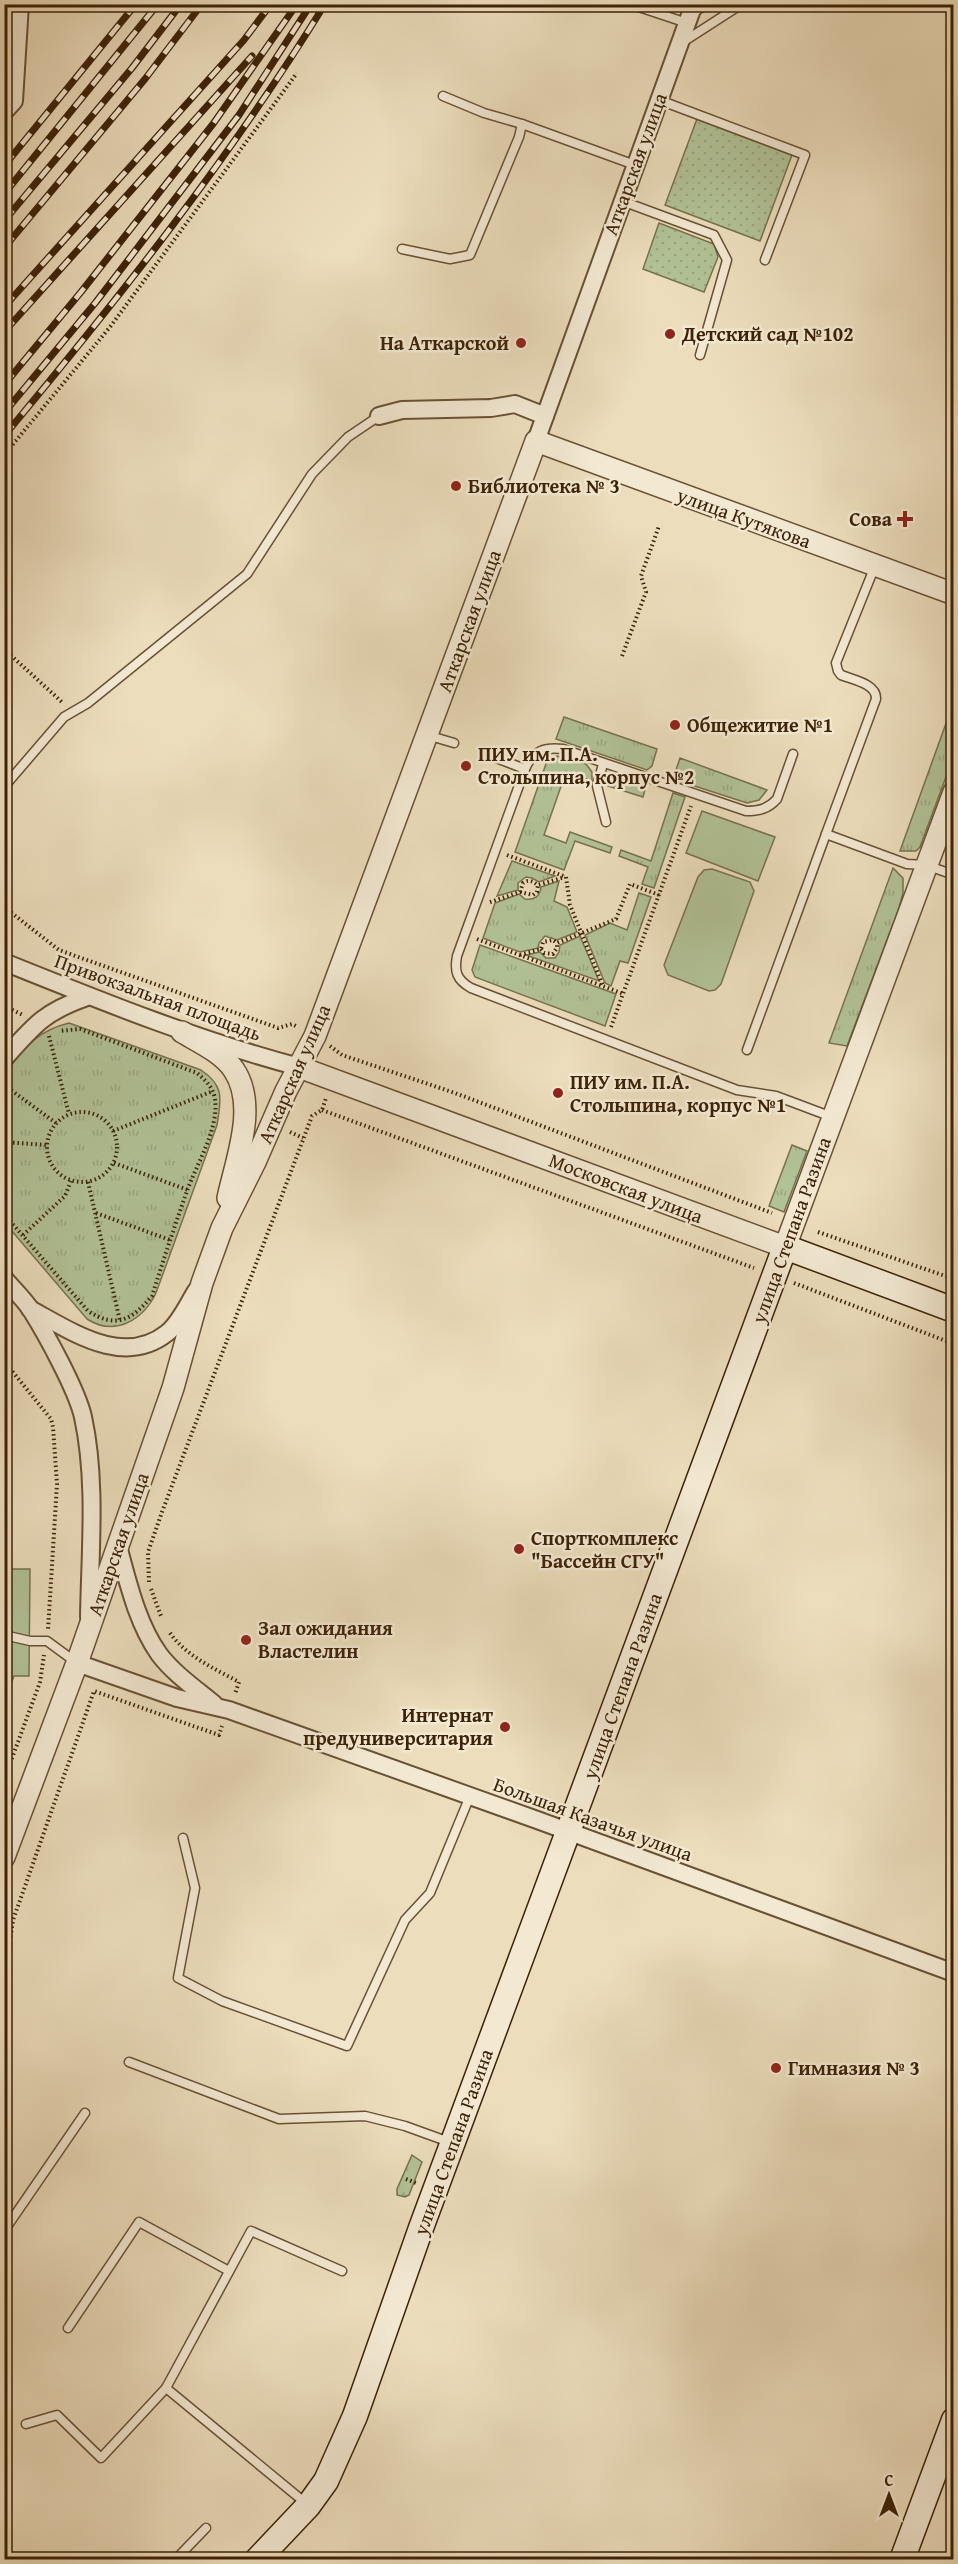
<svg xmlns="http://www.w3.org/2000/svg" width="958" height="2564" viewBox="0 0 958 2564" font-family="'Gentium Book Plus',serif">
  <defs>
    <pattern id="grass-tufts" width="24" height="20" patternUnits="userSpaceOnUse" patternTransform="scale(1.5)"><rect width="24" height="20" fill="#b1c296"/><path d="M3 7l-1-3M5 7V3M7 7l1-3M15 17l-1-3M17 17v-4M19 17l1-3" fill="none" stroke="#99a680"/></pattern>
    <pattern id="forest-firs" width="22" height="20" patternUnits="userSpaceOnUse" patternTransform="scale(1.5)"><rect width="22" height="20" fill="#b1c296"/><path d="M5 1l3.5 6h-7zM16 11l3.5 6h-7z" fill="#99a680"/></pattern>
    <pattern id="park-dots" width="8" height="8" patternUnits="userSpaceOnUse" patternTransform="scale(1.5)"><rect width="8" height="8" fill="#b1c296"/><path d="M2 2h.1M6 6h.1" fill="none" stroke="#99a680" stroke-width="1.8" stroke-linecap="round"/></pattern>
  </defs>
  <rect width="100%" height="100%" fill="#ecddbc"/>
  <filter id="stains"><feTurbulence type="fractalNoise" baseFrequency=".00333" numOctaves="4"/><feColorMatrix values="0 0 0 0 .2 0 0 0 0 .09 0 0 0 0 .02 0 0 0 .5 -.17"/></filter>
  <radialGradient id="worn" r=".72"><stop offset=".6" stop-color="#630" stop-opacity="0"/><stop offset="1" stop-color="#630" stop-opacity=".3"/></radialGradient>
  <g fill="url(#grass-tufts)" stroke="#77724e" stroke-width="1.5">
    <polygon points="953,704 953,758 920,847 916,851 900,851"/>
    <polygon points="564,717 657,749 652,766 647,770 556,739"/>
    <polygon points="557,756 586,764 592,772 592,781 566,772 544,835 566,843 570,832 612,847 610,853 575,841 564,870 515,852 547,761"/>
    <polygon points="680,758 767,790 759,800 747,803 673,779"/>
    <polygon points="611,774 646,786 643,797 608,786"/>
    <polygon points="673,793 685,797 654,888 642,884 648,867 619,856 621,850 651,861"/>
    <polygon points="512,861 555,876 539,882 532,878 526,877 518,883 518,890 497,896"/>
    <polygon points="893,868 903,878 903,893 899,908 847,1046 829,1043"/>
    <path d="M559 881 554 901 567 907 577 932 557 940 545 936 539 943 538 948 520 952 483 938 495 903 519 894 525 899C534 900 540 897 541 887Z"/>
    <polygon points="639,893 651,897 628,963 620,961 611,986 605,983 585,935 610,923 627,930"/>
    <polygon points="580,936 599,981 526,955 540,952 546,958 555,958 559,952 560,945"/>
    <polygon points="480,945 616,994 605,1026 475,977 472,970"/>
    <path d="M69 1023 201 1070C225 1086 221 1099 217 1125L156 1293C143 1320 115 1337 87 1319L5 1223V1073C25 1048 36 1031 69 1023Z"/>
    <polygon points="792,1145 807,1151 784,1212 769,1206"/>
  </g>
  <polygon fill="url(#forest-firs)" stroke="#77724e" stroke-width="1.5" points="412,2155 422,2162 409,2195 405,2197 397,2195 397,2189"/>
  <g fill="url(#park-dots)" stroke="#77724e" stroke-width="1.5">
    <polygon points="697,119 792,155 760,241 665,205"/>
    <polygon points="659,223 714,244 718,257 704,292 643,269"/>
  </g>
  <g fill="#b1c296" stroke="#77724e" stroke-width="1.5">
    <polygon points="702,811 775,837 758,881 686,853"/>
    <polygon points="712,869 750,882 754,891 721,984 715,990 709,991 668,975 664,965 698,877 704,870"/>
    <polygon points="5,1569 30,1569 29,1676 14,1676 5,1699"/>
  </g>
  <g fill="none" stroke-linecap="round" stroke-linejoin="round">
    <g stroke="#695134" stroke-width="11">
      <g id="service">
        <polyline points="630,4 687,23"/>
        <polyline points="694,12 707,4"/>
        <polyline points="683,42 742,4"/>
        <polyline points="443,96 484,113 522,124"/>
        <polyline points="659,100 805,155 765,260"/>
        <polyline points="622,201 714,235 727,260 700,355"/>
        <polyline points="402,249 450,259 470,255 519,137 522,124 635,165"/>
        <polyline points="427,735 454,743"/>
        <path d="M491 756 525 769 457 956C454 972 457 980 471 988L737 1090 776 1096 832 1117"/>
        <polyline points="603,764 597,786 606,822"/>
        <path d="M525 769C533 750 545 747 563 749L746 811C759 811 768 809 777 799L793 754"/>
        <polyline points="4,787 64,717 88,703 247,574 312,474 348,437 379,416"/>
        <path d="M826 834 876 699C877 684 854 680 841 675L838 671 836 663 875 566"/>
        <polyline points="747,1050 826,834 907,864 926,865 954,875"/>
        <polyline points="4,1635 30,1641 47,1641 77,1663"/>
        <polyline points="183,1838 195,1888 178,1978 222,2001 347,2046 405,1920 430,1893 470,1796"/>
        <polyline points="129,2062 279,2119 365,2116 405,2126 452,2143"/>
        <polyline points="4,2231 85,2113"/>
        <polyline points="68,2328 139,2222 229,2271"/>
        <polyline points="166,2388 251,2231 342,2271"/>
        <polyline points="26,2424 57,2415 101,2458 166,2388 308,2505"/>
        <polyline points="175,2560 206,2528"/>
      </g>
    </g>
    <g stroke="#695134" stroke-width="20">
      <g id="minor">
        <polyline points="4,112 14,101 20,4"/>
        <polyline points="379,416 402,410 491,408 515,404 545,416"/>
        <polyline points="536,441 694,4"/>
        <path d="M4 962C101 1001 197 1040 299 1067"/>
        <path d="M4 1059C34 1025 44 1012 87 997"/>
        <path d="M4 1278C13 1289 24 1299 31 1310 46 1334 77 1390 83 1417 97 1481 90 1552 89 1617"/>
        <path d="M30 1309C71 1331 123 1368 167 1333 179 1324 188 1304 196 1291"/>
        <path d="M118 1546C128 1582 137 1623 159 1654 173 1673 196 1689 214 1704"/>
        <polyline points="77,1663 177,1698 229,1710 540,1821 954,1973"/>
      </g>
    </g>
    <g stroke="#695134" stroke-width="24">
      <g id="tertiary">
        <path d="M182 1032C199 1042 223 1053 234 1070 258 1106 236 1160 228 1198"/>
        <polyline points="299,1067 785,1247 954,792"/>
        <polyline points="4,1857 77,1663 173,1388 202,1283 222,1228 255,1162 286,1091 315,1036 536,441 954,594"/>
      </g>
    </g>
    <g stroke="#3d2206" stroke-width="27">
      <g id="secondary">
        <polyline points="257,2560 308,2506 326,2481 355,2416 421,2228 785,1247 954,1310"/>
        <polyline points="902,2560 954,2420"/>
      </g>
    </g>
    <g stroke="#3d2206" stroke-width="4" stroke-dasharray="1.5 3" stroke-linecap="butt">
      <polyline points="4,455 110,327 297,73"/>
      <polyline points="4,649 63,703"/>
      <polyline points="622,656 646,592 641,576 659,526"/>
      <polyline points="507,855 566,877 570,905 603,986"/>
      <polyline points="520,892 533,895 537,892 538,885"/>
      <path d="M490 902 520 892 523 883C529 879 532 881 538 885L565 877"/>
      <polyline points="4,907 59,950 278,1028 292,1024 298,1027"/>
      <polyline points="477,939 624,994"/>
      <polyline points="541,949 544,953 553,954 557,948 557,943"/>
      <polyline points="520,955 541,949 543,942 553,940 557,943 616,919 630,884 659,895"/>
      <polyline points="4,1006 23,1015"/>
      <polyline points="611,1027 691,806"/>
      <polyline points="49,1036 69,1114"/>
      <polyline points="330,1046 342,1055 455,1093 772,1213"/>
      <polyline points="4,1085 56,1123"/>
      <polyline points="322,1110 754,1268"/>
      <circle cx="82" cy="1147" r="35"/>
      <polyline points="113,1131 213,1091"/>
      <polyline points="290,1132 303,1138"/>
      <polyline points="4,1142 46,1145"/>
      <polyline points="114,1163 188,1190"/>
      <polyline points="88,1182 120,1321"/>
      <polyline points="96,1213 170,1240"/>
      <path d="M4 1214 88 1311C116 1329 132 1320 152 1296 163 1261 175 1225 187 1191 197 1163 219 1129 215 1099 213 1087 205 1080 197 1073L80 1029 59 1031"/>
      <polyline points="818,1232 954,1279"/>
      <polyline points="23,1235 65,1196 71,1181"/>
      <polyline points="794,1283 954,1344"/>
      <polyline points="4,1361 51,1419 53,1427 57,1484 48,1630"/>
      <polyline points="149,1582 148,1552 162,1512 312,1116 322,1110 326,1098"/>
      <polyline points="151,1589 161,1616"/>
      <path d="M170 1633C186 1656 215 1669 239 1682L235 1694"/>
      <polyline points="4,1780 40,1682 44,1655"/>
      <polyline points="4,1958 9,1947 13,1920 94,1691 219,1735 222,1726"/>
      <polyline points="406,2179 416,2183"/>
    </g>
    <use href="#service" stroke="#f3e9d3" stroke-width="8"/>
    <use href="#minor" stroke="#f3e9d3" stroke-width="16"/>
    <use href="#tertiary" stroke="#f3e9d3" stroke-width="21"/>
    <use href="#secondary" stroke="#f3e9d3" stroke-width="24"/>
    <g stroke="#3d2206" stroke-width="7">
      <g id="rail">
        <polyline points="4,166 136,4"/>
        <polyline points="4,194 158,4"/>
        <polyline points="4,221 132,68 181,4"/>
        <polyline points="4,248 145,79 202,4"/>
        <polyline points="4,307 244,40 271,4"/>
        <polyline points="4,332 252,56"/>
        <polyline points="4,385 81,292 213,124 297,4"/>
        <polyline points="4,413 96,302 239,115 311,4"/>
        <path d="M4 436C119 298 231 157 325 4"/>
      </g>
    </g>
    <use href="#rail" stroke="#f3e9d3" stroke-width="4.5" stroke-dasharray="14" stroke-linecap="butt"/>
  </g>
  <g fill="#8f2418" stroke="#f3e9d3" stroke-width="2">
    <circle cx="670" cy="334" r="6"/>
    <circle cx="521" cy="343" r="6"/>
    <circle cx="456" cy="486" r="6"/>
    <path d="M902 510h6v6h6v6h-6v6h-6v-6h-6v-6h6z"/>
    <circle cx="675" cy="725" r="6"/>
    <circle cx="466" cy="766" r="6"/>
    <circle cx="558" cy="1093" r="6"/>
    <circle cx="519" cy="1549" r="6"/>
    <circle cx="246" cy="1640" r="6"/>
    <circle cx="505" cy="1727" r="6"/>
    <circle cx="776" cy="2068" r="6"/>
  </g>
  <g text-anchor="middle" stroke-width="5" stroke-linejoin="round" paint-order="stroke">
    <g font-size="20" fill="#3d2206" stroke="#f3e9d3">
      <text transform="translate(635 164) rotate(-70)" y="7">Аткарская улица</text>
      <text transform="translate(744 518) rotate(20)" y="7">улица Кутякова</text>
      <text transform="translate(469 621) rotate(-70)" y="7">Аткарская улица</text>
      <text transform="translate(158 997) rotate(20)" y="7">Привокзальная площадь</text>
      <text transform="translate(294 1074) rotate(-66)" y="7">Аткарская улица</text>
      <text transform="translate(626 1188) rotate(21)" y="7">Московская улица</text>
      <text transform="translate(791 1230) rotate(-70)" y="7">улица Степана Разина</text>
      <text transform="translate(118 1544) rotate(-71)" y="7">Аткарская улица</text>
      <text transform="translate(622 1686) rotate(-70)" y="7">улица Степана Разина</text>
      <text transform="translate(593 1819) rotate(20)" y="7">Большая Казачья улица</text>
      <text transform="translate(453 2142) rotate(-70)" y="7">улица Степана Разина</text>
    </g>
    <g font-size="20" font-weight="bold" fill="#3d2206" stroke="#f3e9d3" text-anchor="start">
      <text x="682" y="341">Детский сад №102</text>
      <text x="509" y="350" text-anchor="end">На Аткарской</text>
      <text x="468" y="493">Библиотека № 3</text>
      <text x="892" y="526" text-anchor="end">Сова</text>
      <text x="687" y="732">Общежитие №1</text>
      <text x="478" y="761">ПИУ им. П.А.<tspan x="478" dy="23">Столыпина, корпус №2</tspan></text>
      <text x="570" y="1089">ПИУ им. П.А.<tspan x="570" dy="23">Столыпина, корпус №1</tspan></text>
      <text x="531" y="1545">Спорткомплекс<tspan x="531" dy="23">"Бассейн СГУ"</tspan></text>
      <text x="258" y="1635">Зал ожидания<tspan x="258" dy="23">Властелин</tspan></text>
      <text x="493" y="1722" text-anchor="end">Интернат<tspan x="493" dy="23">предуниверситария</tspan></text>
      <text x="788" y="2075">Гимназия № 3</text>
    </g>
  </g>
  <rect width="958" height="2564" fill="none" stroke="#ecddbc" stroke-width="24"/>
  <rect x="6" y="6" width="946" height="2552" fill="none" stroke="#3d2206" stroke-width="3"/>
  <rect x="12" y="12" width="934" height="2540" fill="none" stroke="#3d2206" stroke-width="1.5"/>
  <g transform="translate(889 2495)" stroke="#f3e9d3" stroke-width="4.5" paint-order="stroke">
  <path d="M0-4.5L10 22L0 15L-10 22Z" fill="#3d2206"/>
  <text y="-9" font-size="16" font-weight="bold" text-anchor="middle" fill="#3d2206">С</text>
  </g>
  <rect width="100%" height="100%" filter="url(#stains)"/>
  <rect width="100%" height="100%" fill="url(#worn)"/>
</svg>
